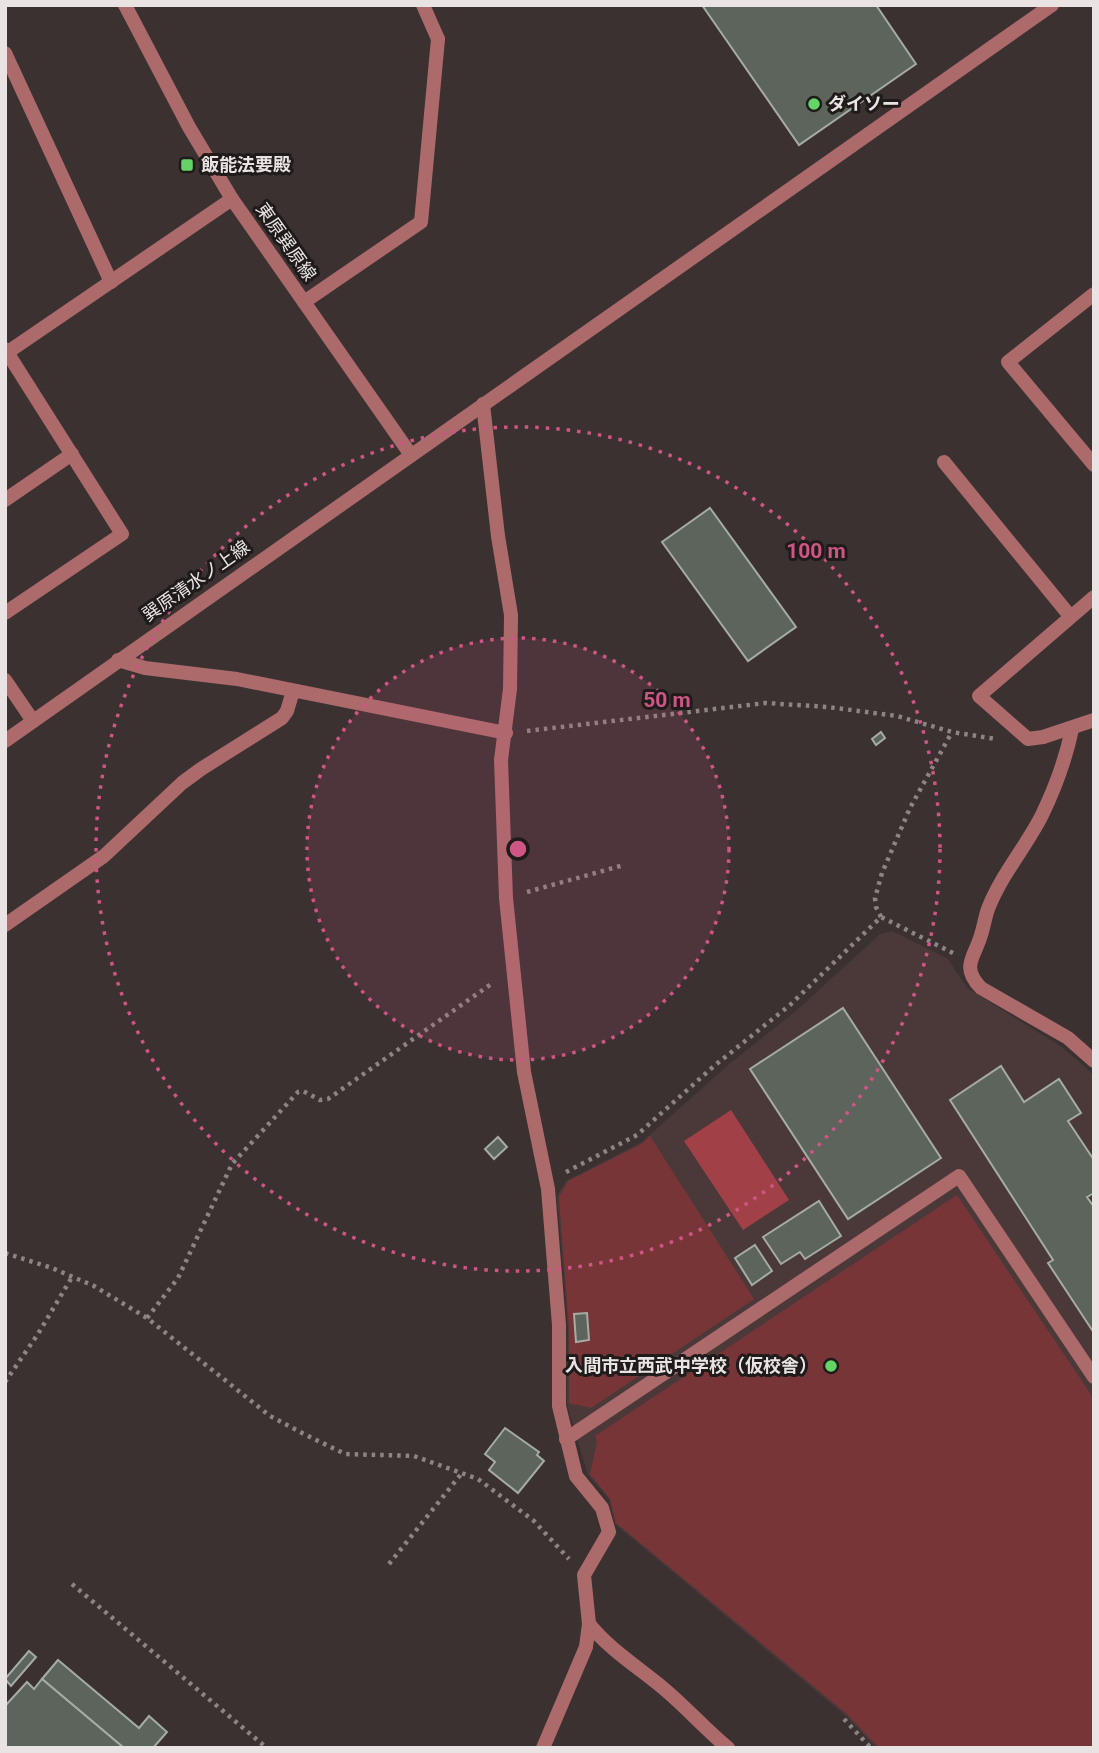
<svg xmlns="http://www.w3.org/2000/svg" width="1099" height="1753" viewBox="0 0 1099 1753" font-family="Roboto,'Noto Sans JP',sans-serif">
  <rect width="100%" height="100%" fill="#3c3131"/>
  <polygon fill="#4b3939" points="892,931 948,959 967,988 1062,1047 1094,1075 1094,1748 876,1748 846,1716 615,1524 609,1499 588,1475 567,1404 568,1329 557,1196 566,1181 642,1142 728,1065 796,1011 880,934"/>
  <g fill="#783538">
    <polygon points="650,1136 754,1299 591,1408 569,1403 569,1328 559,1197 568,1181 643,1143"/>
    <polygon points="957,1195 1094,1399 1094,1748 879,1748 847,1714 616,1523 610,1499 590,1474 597,1442 595,1436"/>
  </g>
  <polygon fill="#a24047" points="731,1110 789,1200 743,1230 684,1141"/>
  <g fill="#5d645c" stroke="#a4aca3" stroke-width="2">
    <polygon points="702,5 876,5 916,64 799,145"/>
    <polygon points="710,508 796,627 748,661 662,542"/>
    <polygon points="881,732 885,738 876,745 872,739"/>
    <polygon points="843,1008 941,1158 848,1219 750,1069"/>
    <polygon points="1001,1066 1024,1102 1059,1079 1081,1113 1068,1121 1094,1160 1094,1193 1087,1197 1094,1207 1094,1333 1048,1263 1053,1260 950,1100"/>
    <polygon points="498,1137 507,1147 494,1159 485,1149"/>
    <polygon points="819,1201 841,1236 805,1259 800,1252 781,1264 763,1237"/>
    <polygon points="755,1245 772,1271 752,1285 735,1258"/>
    <polygon points="587,1313 589,1340 576,1342 574,1314"/>
    <polygon points="505,1428 539,1452 537,1455 544,1461 518,1493 489,1470 495,1462 485,1454"/>
    <polygon points="29,1651 36,1657 11,1686 5,1679"/>
    <polygon points="58,1660 139,1728 149,1716 167,1732 153,1748 124,1748 42,1679"/>
    <polygon points="42,1679 124,1748 5,1748 5,1706 27,1682 34,1689"/>
  </g>
  <g fill="none" stroke-linecap="round" stroke-linejoin="round">
    <g stroke="#8d8484" stroke-width="4.5" stroke-dasharray="3.5 5" stroke-linecap="butt">
      <polyline points="527,731 766,703 828,707 897,716 952,732 996,739"/>
      <polyline points="527,892 624,865"/>
      <polyline points="881,917 876,907 875,898 882,873 910,808 952,732"/>
      <polyline points="566,1172 637,1135 714,1066 790,1005 881,917 953,953"/>
      <polyline points="5,1253 52,1268 94,1286 147,1318 270,1416 304,1434 345,1454 414,1456 478,1479 534,1521 569,1559"/>
      <polyline points="147,1318 178,1278 232,1164 298,1092 303,1091 320,1100 328,1099 494,982"/>
      <polyline points="5,1382 38,1334 72,1277"/>
      <polyline points="389,1564 462,1473"/>
      <polyline points="72,1584 267,1748"/>
      <polyline points="844,1719 871,1748"/>
    </g>
    <g stroke="#ad6a6b" stroke-width="14">
      <polyline points="304,302 421,222 438,39"/>
      <polyline points="566,1439 959,1176 1094,1377"/>
    </g>
    <g stroke="#ad6a6b" stroke-width="14">
      <polyline points="423,5 438,39"/>
      <polyline points="5,53 111,282"/>
      <polyline points="1094,294 1008,362 1094,465"/>
      <polyline points="5,349 122,534 5,613"/>
      <polyline points="5,354 232,199"/>
      <polyline points="483,404 498,536 511,615 510,689 501,760 506,898 524,1072 548,1189 559,1325 559,1406 576,1476 602,1508 609,1532 584,1575 589,1624 586,1647 543,1748"/>
      <polyline points="944,462 1070,616"/>
      <polyline points="5,500 72,454"/>
      <polyline points="1094,597 979,696 1028,739 1043,737 1094,720"/>
      <polyline points="118,660 145,668 237,679 506,733"/>
      <polyline points="5,680 33,721"/>
      <path d="M1072 729C1066 758 1055 788 1042 815 1026 847 1001 875 988 909 985 917 984 926 981 935 975 957 960 966 981 988L1068 1038 1094 1061"/>
      <polyline points="5,925 104,856 182,783 201,769 282,718 287,711 293,691"/>
      <path d="M589 1624C610 1650 638 1667 663 1688 686 1707 705 1729 728 1748"/>
    </g>
    <g stroke="#ad6a6b" stroke-width="14">
      <polyline points="125,5 189,127 232,199 411,455"/>
      <polyline points="5,741 1052,5"/>
    </g>
  </g>
  <circle cx="518" cy="849" r="211" fill="#ce5584" fill-opacity=".12"/>
  <g fill="none" stroke="#ce5584" stroke-width="3.5" stroke-dasharray="3.5 7">
    <circle cx="518" cy="849" r="211"/>
    <circle cx="518" cy="849" r="422"/>
  </g>
  <g fill="#65d467" stroke="#1f1b1a" stroke-width="2.5">
    <circle cx="814" cy="104" r="7"/>
    <rect x="180" y="158" width="14" height="14" rx="3.5"/>
    <circle cx="831" cy="1366" r="7"/>
  </g>
  <g text-anchor="middle" stroke-width="6" stroke-linejoin="round" paint-order="stroke">
    <g font-size="18" font-weight="bold" fill="#eae3e3" stroke="#1f1b1a" text-anchor="start">
      <text x="828" y="110">ダイソー</text>
      <text x="201" y="171">飯能法要殿</text>
      <text x="817" y="1372" text-anchor="end">入間市立西武中学校（仮校舎）</text>
    </g>
    <g font-size="18" fill="#eae3e3" stroke="#1f1b1a">
      <text transform="translate(286 242) rotate(55)" y="6">東原巽原線</text>
      <text transform="translate(196 581) rotate(-35)" y="6">巽原清水ノ上線</text>
    </g>
  </g>
  <circle cx="518" cy="849" r="10" fill="#ce5584" stroke="#1f1b1a" stroke-width="3.5"/>
  <g font-size="21" text-anchor="middle" font-weight="bold" fill="#ce5584" stroke="#1f1b1a" stroke-width="6" stroke-linejoin="round" paint-order="stroke">
    <text x="816" y="558">100 m</text>
    <text x="667" y="707">50 m</text>
  </g>
  <rect width="1099" height="1753" fill="none" stroke="#eae3e3" stroke-width="14"/>
</svg>
